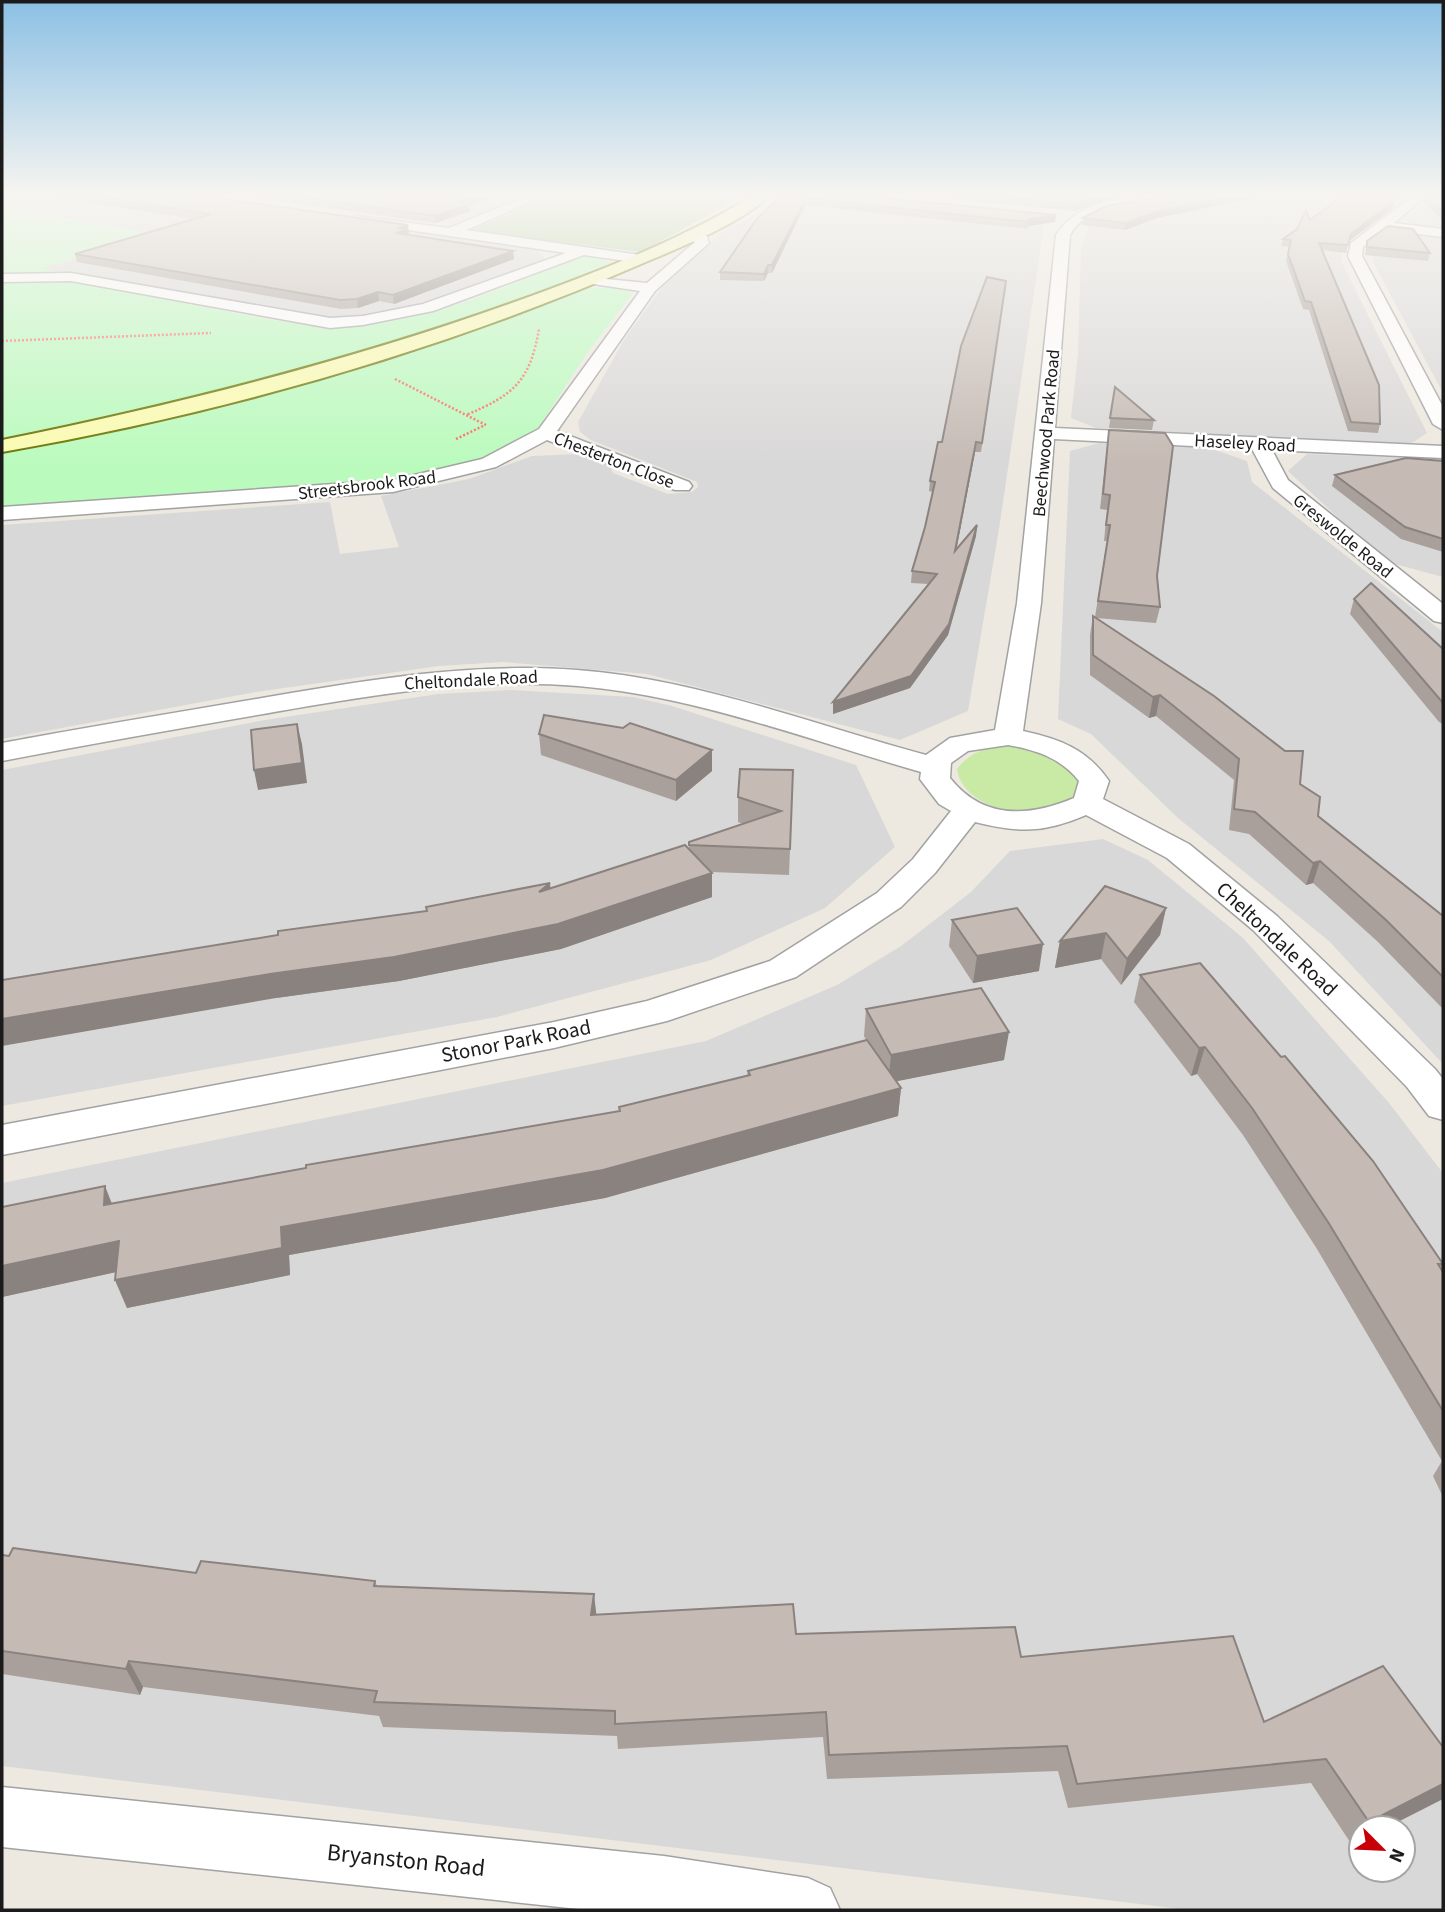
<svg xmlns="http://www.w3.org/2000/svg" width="1445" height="1912" viewBox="0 0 1445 1912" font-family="'Source Sans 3',sans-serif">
  <rect width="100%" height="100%" fill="#ede9e0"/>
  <g fill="#d9d8d8" fill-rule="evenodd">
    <polygon points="2,197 178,197 535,249 546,259 483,286 383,316 321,319 40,269 145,237 100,223 2,208"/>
    <polygon points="227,197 526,197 459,223 422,224"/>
    <polygon points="781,197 1015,217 1044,225 999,529 968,711 900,740 647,674 503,662 439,666 256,692 2,739 2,525 330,502 340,554 399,547 381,496 469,479 532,456 579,454 610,466 613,473 668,494 692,492 698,487 697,482 591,440 580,432 578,422 625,338 662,287 722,232 766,209"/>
    <polygon points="1186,197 1403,197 1342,245 1341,261 1427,433 1412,443 1399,443 1096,428 1071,418 1078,353 1081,250 1090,222"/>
    <polygon points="1434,197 1443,197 1443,230 1416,227 1404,219"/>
    <polygon points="1414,233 1443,237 1443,393 1372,260 1373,250"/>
    <polygon points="1099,443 1207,447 1247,461 1252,482 1443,632 1443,1064 1329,941 1178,818 1091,734 1058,719 1070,451"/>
    <polygon points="1307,454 1443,459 1443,577 1395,564 1347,526 1288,471"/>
    <polygon points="511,690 633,697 672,706 856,765 895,847 825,908 711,960 497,1017 2,1106 2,770 265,720 438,694"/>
    <path d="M1103 839 1148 860 1243 938 1389 1103 1443 1173V1910H1189L2 1766V1183L706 1041 837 985 901 946 971 892 1010 851ZM1361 1828H1403V1870H1361Z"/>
  </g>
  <path fill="#c9eaa4" d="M1007 745C1047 749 1054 753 1082 780 1071 831 963 818 957 769 971 751 986 748 1007 745Z"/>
  <polygon fill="#a7ce93" points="551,197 742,197 641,252 468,231"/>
  <g fill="#bafbbd">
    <polygon points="2,208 134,230 146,236 42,268 59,272 2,276"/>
    <path d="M583 254 617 264C557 286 497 311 436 330 295 376 148 410 2 438V281C41 273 79 283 118 290 179 301 240 316 301 324 398 337 496 291 583 254Z"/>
    <path d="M590 288H614L633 293 587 353 535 433 488 456 438 470 352 486 2 509V454C112 431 225 408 333 375 420 349 505 319 590 288Z"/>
  </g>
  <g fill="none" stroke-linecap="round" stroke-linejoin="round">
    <g stroke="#a2a2a2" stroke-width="3">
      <g id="street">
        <polygon points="525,197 542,197 466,230 640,255 647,259 640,263 584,255 433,311 363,325 330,328 71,281 2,282 2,274 71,273 330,318 363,316 423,304 566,253 360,223 354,219 355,216 449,228"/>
        <path d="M1134 197H1164C1139 217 1094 195 1070 235L1055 428 1443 446V458L1272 450 1288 480 1443 604V623L1434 621 1273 488 1252 449 1054 439 1041 603 1023 731C1060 739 1087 749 1109 781L1103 799 1189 844 1277 916 1435 1069 1443 1079V1120L1429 1116 1407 1087 1253 930 1167 858 1086 815C1044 833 1019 833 975 822L935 873 901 907 796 977 667 1021 554 1048 2 1155V1125L554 1022 647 1001 770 961 877 893 913 859 951 811 939 804 920 779 921 772C808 740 696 696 578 686 472 677 367 696 263 714 176 729 89 744 2 761V743C88 727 175 713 262 698 366 680 471 662 577 670 697 679 811 724 926 755L950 738 995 730 1017 603 1056 235C1074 207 1103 202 1134 197ZM1008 745C1036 750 1061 758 1079 781L1074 798C1029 817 983 820 950 778L951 763 968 751Z"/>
        <polygon points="1411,197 1425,197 1394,223 1443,229 1443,237 1385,230 1363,247 1362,256 1443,407 1443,430 1433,424 1348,256 1351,243"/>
        <polygon points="685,232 707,236 709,243 655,291 557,431 689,482 692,486 689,490 675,490 547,440 496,467 393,492 2,520 2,507 393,480 482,459 539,429 640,291 586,283 586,277 647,283 695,242 685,238"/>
        <polygon points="2,1787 664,1856 808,1878 830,1888 840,1910 588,1910 2,1847"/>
      </g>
    </g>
    <g stroke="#6b7302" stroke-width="4">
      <path id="secondary" d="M751 197H767C743 223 674 250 641 264 438 352 219 414 2 452V440C174 405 343 363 509 304 592 274 675 243 751 197Z"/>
    </g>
    <g stroke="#fe6b61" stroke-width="2.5" stroke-dasharray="2 2" stroke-linecap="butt">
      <polyline points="2,341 211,333"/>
      <polyline points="395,379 466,415"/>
      <path d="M486 425 466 415C514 395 530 381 539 329"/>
      <polyline points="456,439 485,425"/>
    </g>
    <use href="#street" fill="#fff" fill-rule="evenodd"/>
    <use href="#secondary" fill="#fafbb1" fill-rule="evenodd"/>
  </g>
  <g fill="#a9a09b">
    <polygon points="51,197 212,197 409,233 407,234 514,259 394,304 379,301 358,308 341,309 77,262 75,254 194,219"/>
    <polygon points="252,197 493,197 469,206 470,211 436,223"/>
    <polygon points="776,197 875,197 1055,222 1028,226 1027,229 805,205 772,273 768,273 764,281 720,280 720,272 776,201"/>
    <polygon points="934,197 1116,197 1074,211"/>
    <polygon points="1424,197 1443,197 1443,221 1423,202"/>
    <polygon points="1156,198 1157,218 1125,230 1082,225 1083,218"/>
    <polygon points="1393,208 1349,241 1346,253 1322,250 1380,424 1378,433 1348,431 1309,310 1303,309 1286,261 1289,247 1281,246 1283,239 1310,220"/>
    <polygon points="1367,241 1430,253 1428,261 1365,255"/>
    <polygon points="1006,281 981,452 975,452 956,550 977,525 976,536 948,635 910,688 833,714 833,702 929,584 911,583 912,571 925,527 933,492 929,491 930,481"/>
    <polygon points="1115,387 1154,420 1152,430 1109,428"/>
    <polygon points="1109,430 1157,576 1160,607 1156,623 1096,618 1300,784 1318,816 1443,916 1443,1009 1378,942 1313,883 1306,885 1249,834 1229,830 1234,780 1156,716 1149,718 1090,675 1090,635 1093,616 1095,617 1107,541 1104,541 1107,510 1100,509"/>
    <polygon points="1443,461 1443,552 1401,539 1332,486 1335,475"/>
    <polygon points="1354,599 1443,649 1443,724 1439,722 1350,614"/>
    <polygon points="539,734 712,771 676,801 541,755"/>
    <polygon points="793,770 789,875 711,872 712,873 712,897 561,949 399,981 276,998 426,911 550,888 689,849 689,842 743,824 738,822 738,797"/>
    <polygon points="1166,908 1160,935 1121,985 1101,959 1055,968 1060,941"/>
    <polygon points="952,920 1039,971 973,983 949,946"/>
    <polygon points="1140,975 1443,1264 1441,1269 1443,1272 1443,1497 1433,1476 1442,1461 1317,1249 1243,1135 1197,1074 1191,1076 1134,1002"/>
    <polygon points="866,1009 1004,1060 896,1081 901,1088 898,1116 605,1198 289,1255 290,1275 127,1308 115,1280 116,1272 2,1297 112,1204 619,1111 619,1107 747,1076 748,1071 866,1040 864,1036"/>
    <polygon points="2,1555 196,1573 375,1581 377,1586 596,1615 1021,1657 1264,1722 1383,1666 1386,1828 1361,1828 1361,1841 1352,1845 1311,1783 1068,1808 1058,1771 827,1779 823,1737 618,1749 617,1736 383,1727 379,1716 143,1687 140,1695 2,1674"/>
  </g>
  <g fill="#8a827e">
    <polygon points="472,197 493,197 469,206 470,211 436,223 435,216 457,202"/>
    <polygon points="1097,197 1116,197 1074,211 1075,204"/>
    <polygon points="1227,197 1259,197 1157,218 1125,230 1126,223 1159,211"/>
    <polygon points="806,198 805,205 772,273 772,265"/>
    <polygon points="1394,201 1393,208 1349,241 1351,234"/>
    <polygon points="1056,215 1055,222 1028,226 1027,229 1029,219"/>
    <polygon points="408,225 409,233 407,234 408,237 398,241 398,228"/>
    <polygon points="513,251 514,259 394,304 393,295"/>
    <polygon points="768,265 768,273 764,281 764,274"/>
    <polygon points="378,292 379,301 358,308 357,299"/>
    <polygon points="976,442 975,452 954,562 955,551"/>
    <polygon points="977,525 976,536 948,635 910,688 833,714 833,702"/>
    <polygon points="1160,695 1156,716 1149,718 1153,697"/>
    <polygon points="297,724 302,744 307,783 258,790 254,770"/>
    <polygon points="712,750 712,771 676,801 676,780"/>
    <polygon points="1320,861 1313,883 1306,885 1313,863"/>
    <polygon points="712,873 712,897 561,949 399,981 276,998 2,1046 2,1019"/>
    <polygon points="550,883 552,907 539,892"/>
    <polygon points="1166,908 1160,935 1121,985 1127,959"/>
    <polygon points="1106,933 1101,959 1055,968 1060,941"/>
    <polygon points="1043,944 1039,971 973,983 977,956"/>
    <polygon points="1009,1032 1004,1060 888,1083 891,1055"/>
    <polygon points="1205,1047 1197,1074 1191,1076 1199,1048"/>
    <polygon points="901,1088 898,1116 605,1198 289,1255 290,1275 127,1308 115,1280 281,1227"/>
    <polygon points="105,1186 116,1214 104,1205"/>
    <polygon points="119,1241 130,1269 2,1297 2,1266"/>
    <polygon points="594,1594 597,1620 591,1615"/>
    <polygon points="129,1661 143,1687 140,1695 126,1669"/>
    <polygon points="1443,1784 1443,1799 1386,1828 1364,1828 1369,1822"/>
    <polygon points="1361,1833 1361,1841 1352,1845"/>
  </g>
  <g fill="#c5bab4" stroke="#8a827e" stroke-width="2">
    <polygon points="99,197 212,197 408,225 398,228 407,229 397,233 513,251 393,295 378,292 357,299 340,300 75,254 211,214"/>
    <polygon points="303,197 472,197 457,202 469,204 435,216"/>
    <polygon points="780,197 875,197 1056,215 1029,219 1028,222 806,198 772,265 768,265 764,274 720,272 756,220"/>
    <polygon points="1001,197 1097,197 1075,204"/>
    <polygon points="1158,197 1227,197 1159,211 1126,223 1083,218 1106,206"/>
    <polygon points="1342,197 1392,197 1394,201 1351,234 1348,245 1319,243 1379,385 1380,424 1351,422 1311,302 1305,301 1288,254 1291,240 1283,239 1297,229 1306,211 1310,220"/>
    <polygon points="1426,197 1443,197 1443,212"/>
    <polygon points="1388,226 1413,229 1430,253 1367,247 1367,241"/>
    <polygon points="987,277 1006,281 982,443 976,442 955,551 977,525 949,624 911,676 833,702 937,574 912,571 925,527 935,482 930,481 938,442 942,442 961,346"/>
    <polygon points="1115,387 1154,420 1110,418"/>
    <polygon points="1109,430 1165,433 1173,446 1157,576 1160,607 1098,601 1110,525 1106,525 1110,495 1103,494"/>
    <polygon points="1406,458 1443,461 1443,539 1405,527 1335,475"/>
    <polygon points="1371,583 1443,649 1443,703 1354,599"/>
    <polygon points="1093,616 1214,696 1285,751 1303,751 1300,784 1320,797 1318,816 1443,916 1443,977 1386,920 1320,861 1313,863 1255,812 1234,809 1239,759 1160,695 1153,697 1093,655"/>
    <polygon points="544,715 623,728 630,723 712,750 676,780 539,734"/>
    <polygon points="297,724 302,763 254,770 251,730"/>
    <polygon points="740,769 793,770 790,849 689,845 689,842 781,811 738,797"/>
    <polygon points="685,845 712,873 558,924 394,957 270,974 2,1019 2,980 278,935 278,931 427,911 426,907 550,883 539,892"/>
    <polygon points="1105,886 1166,908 1127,959 1106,933 1060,941"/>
    <polygon points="1017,908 1043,944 977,956 952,920"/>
    <polygon points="1200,963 1281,1057 1285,1056 1373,1161 1443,1264 1438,1264 1443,1272 1443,1411 1328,1222 1252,1108 1205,1047 1199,1048 1140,975"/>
    <polygon points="981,988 1009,1032 891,1055 866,1009"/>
    <polygon points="867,1040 901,1088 603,1170 281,1227 282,1248 115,1280 119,1241 2,1266 2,1207 105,1186 104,1205 306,1168 306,1165 620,1111 619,1107 750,1075 748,1071"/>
    <polygon points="13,1548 196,1573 201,1561 375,1581 374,1586 594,1594 591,1615 793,1604 796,1634 1015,1627 1021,1657 1233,1636 1264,1722 1383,1666 1443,1747 1443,1784 1369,1822 1326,1759 1077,1784 1067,1746 829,1755 826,1712 615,1724 615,1711 374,1702 377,1691 129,1661 126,1669 2,1651 2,1555 9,1556"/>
  </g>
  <linearGradient id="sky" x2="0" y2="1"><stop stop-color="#8bc0e4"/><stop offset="0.42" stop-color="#f7f5f1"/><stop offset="1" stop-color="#f7f5f1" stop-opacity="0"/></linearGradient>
  <rect width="1445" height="465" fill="url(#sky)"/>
  <g text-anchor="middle" stroke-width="5" stroke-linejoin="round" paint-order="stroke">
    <g font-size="18" fill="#1b1b1b" stroke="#fff">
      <text transform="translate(1046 433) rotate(-85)" y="6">Beechwood Park Road</text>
      <text transform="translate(1245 443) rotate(3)" y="6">Haseley Road</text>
      <text transform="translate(614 460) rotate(21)" y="6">Chesterton Close</text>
      <text transform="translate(367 485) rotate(-7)" y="6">Streetsbrook Road</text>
      <text transform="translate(1343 536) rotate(39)" y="6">Greswolde Road</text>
      <text transform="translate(471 680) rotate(-3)" y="6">Cheltondale Road</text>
    </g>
    <g font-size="21" fill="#1b1b1b" stroke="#fff">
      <text transform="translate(1277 939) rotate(43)" y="7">Cheltondale Road</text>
      <text transform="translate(516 1041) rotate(-11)" y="7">Stonor Park Road</text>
    </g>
    <g font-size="24" fill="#1b1b1b" stroke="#fff">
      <text transform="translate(406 1860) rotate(6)" y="8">Bryanston Road</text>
    </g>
  </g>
  <rect width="1445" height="1912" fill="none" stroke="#1b1b1b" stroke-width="7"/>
  <g transform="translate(1382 1849) rotate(114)"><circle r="33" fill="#ffffff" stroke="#a4a4a4" stroke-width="2"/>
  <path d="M0-5L12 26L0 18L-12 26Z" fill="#c70008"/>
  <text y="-10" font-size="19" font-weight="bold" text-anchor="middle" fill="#1b1b1b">N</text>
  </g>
</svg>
